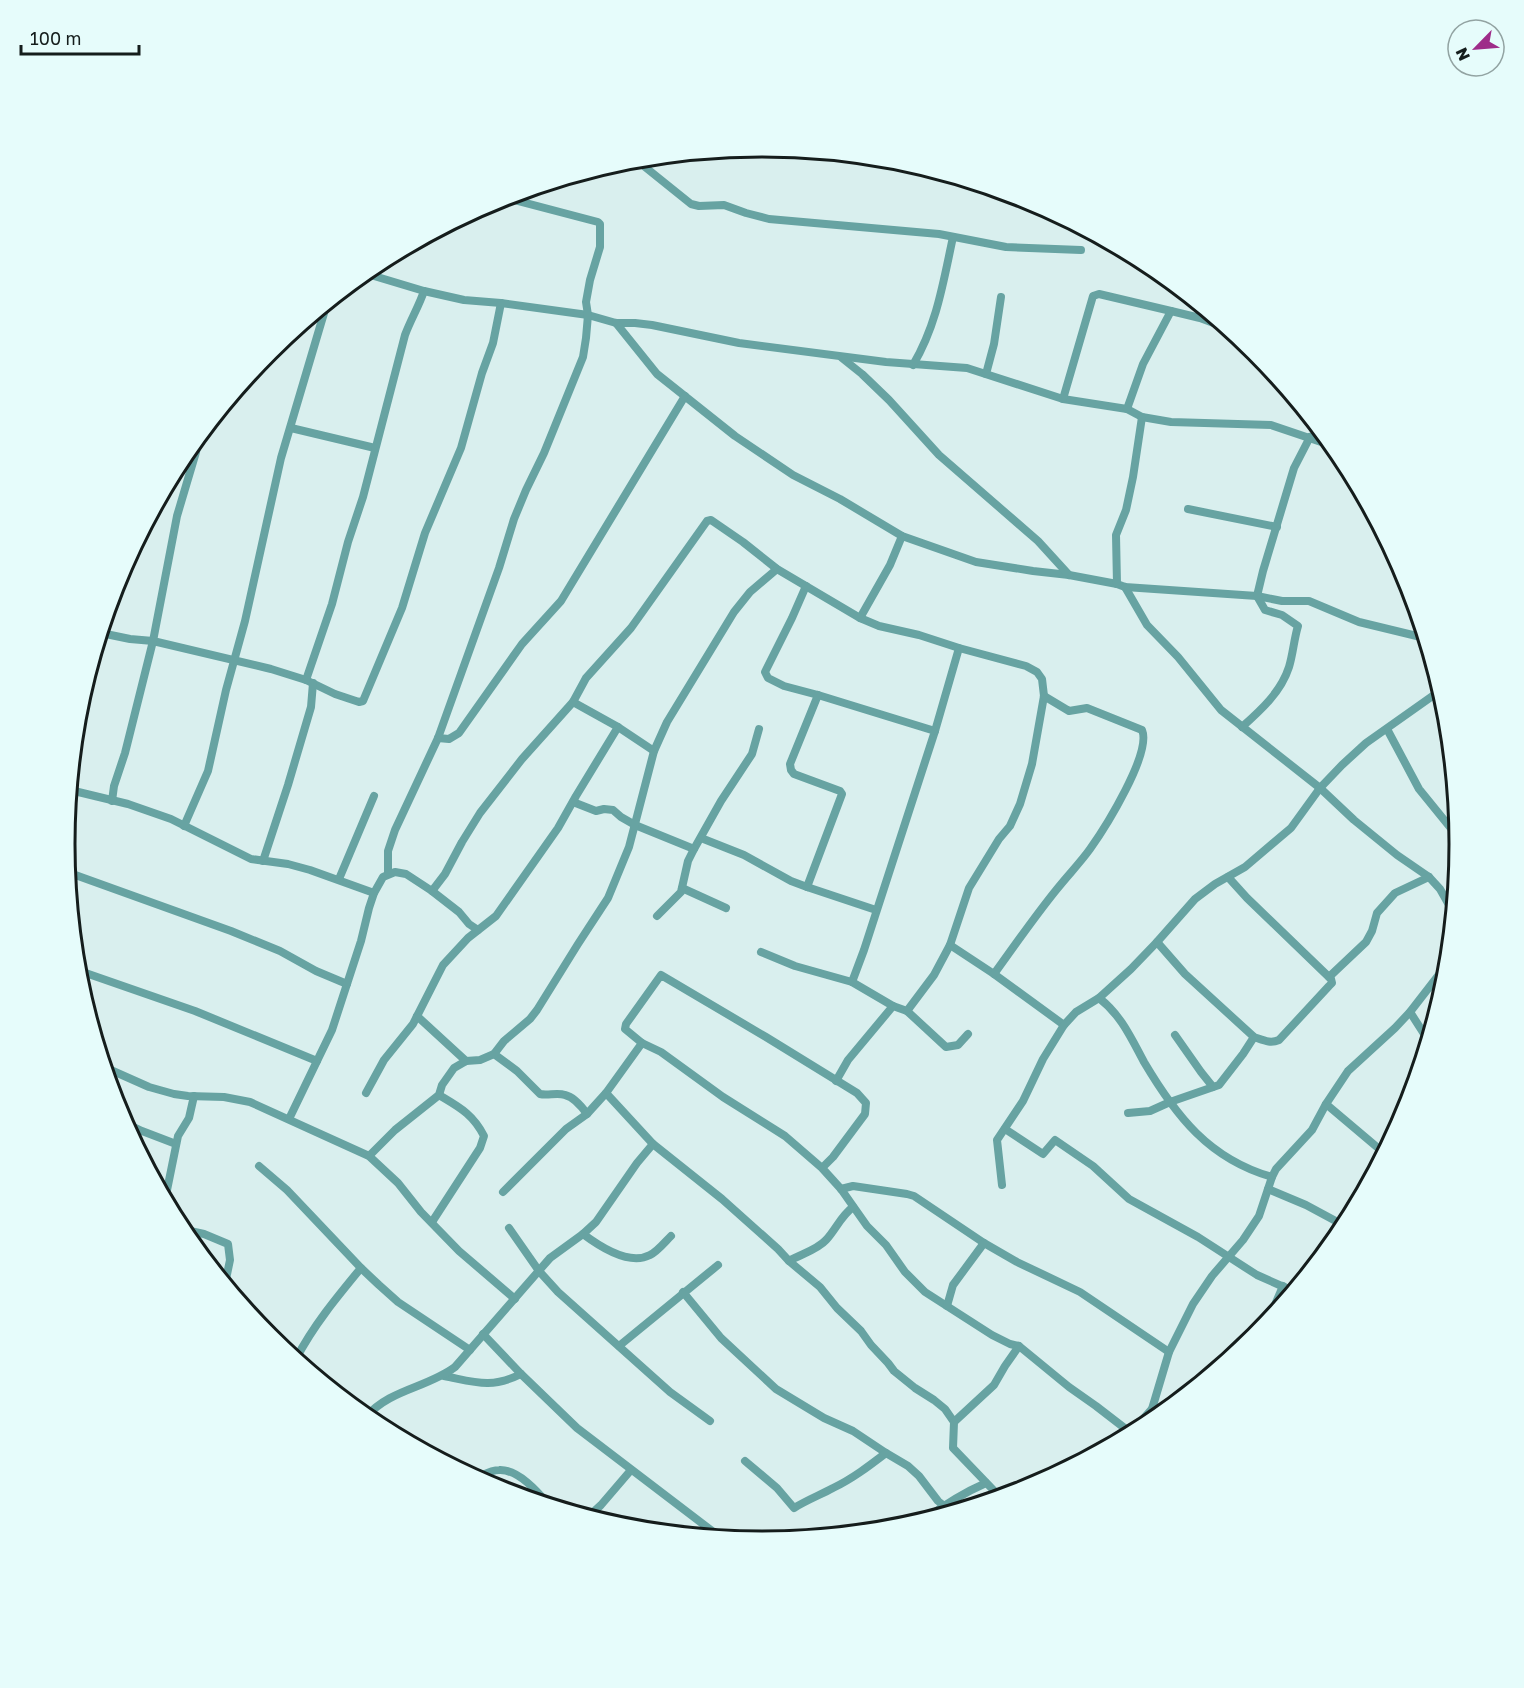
<svg xmlns="http://www.w3.org/2000/svg" width="1524" height="1688" viewBox="0 0 1524 1688" font-family="'Golos Text',sans-serif">
  <rect width="100%" height="100%" fill="#d9efee"/>
  <g fill="none" stroke-linecap="round" stroke-linejoin="round">
    <g stroke="#67a3a2" stroke-width="8">
      <polyline points="637,159 645,167 691,204 699,206 724,205 746,213 769,219 939,234 1006,247 1081,250"/>
      <polyline points="364,273 424,291 464,300 501,303 588,315 616,323 635,323 652,325 739,343 886,362 967,368 1063,399 1127,409 1142,417 1171,422 1271,425 1333,446"/>
      <polyline points="616,323 657,374 735,436 793,475 840,499 902,536 976,562 1033,571 1069,575 1117,584 1125,587 1257,596 1282,601 1309,601 1359,622 1425,638"/>
      <polyline points="842,358 862,374 889,400 939,455 1038,541 1069,575"/>
      <path d="M913 365C937 324 943 283 953 237"/>
      <polyline points="986,374 994,344 1001,297"/>
      <polyline points="1063,399 1093,296 1099,294 1171,311"/>
      <polyline points="1127,409 1143,364 1171,311 1200,318 1227,328"/>
      <polyline points="291,428 375,448"/>
      <polyline points="1188,509 1277,527"/>
      <polyline points="1117,584 1116,535 1126,510 1133,477 1142,417"/>
      <polyline points="806,586 792,618 765,672 768,678 784,686 818,695 935,731 864,950 852,982"/>
      <polyline points="1125,587 1147,625 1178,657 1221,710 1320,788 1354,820 1397,855 1429,877 1440,889 1453,912"/>
      <polyline points="860,618 890,565 902,536"/>
      <polyline points="101,633 130,639 153,641 271,669 306,680 335,694 359,702 363,701 402,608 425,533 461,448 482,373 493,343 501,303"/>
      <path d="M306 680 332 604 348 542 363 497 405 335C411 319 419 306 424 291"/>
      <polyline points="573,702 618,727 654,751"/>
      <path d="M1242 727C1261 710 1281 692 1289 667 1293 654 1294 639 1298 626L1282 615 1265 610 1257 596 1263 571 1294 468 1310 437"/>
      <polyline points="1387,729 1419,789 1458,837"/>
      <polyline points="935,731 959,648"/>
      <polyline points="438,738 449,739 459,733 522,644 561,601 685,396"/>
      <polyline points="70,790 128,804 171,819 251,859 288,864 310,870 374,893"/>
      <polyline points="112,801 114,786 125,753 153,641 177,516 196,452 199,436"/>
      <polyline points="573,802 596,811 604,809 613,810 621,817 635,825 694,849 721,801 752,754 759,729"/>
      <polyline points="184,826 208,771 226,690 245,621 281,458 327,303"/>
      <polyline points="701,838 744,855 791,881 807,887 876,910"/>
      <polyline points="263,861 288,785 311,707 313,683"/>
      <polyline points="67,872 231,931 280,951 316,971 347,984"/>
      <polyline points="388,874 388,851 395,830 438,738 499,568 514,519 526,490 544,453 583,357 586,338 588,315 586,302 590,280 600,247 600,224 598,222 503,197"/>
      <polyline points="339,879 374,796"/>
      <polyline points="807,887 842,794 840,791 794,774 791,770 790,764 818,695"/>
      <polyline points="682,888 726,908"/>
      <polyline points="432,891 445,874 462,842 480,813 522,759 573,702 586,678 631,628 707,521 711,520 743,542 777,569 860,618 879,626 919,635 959,648 1026,666 1037,672 1042,679 1044,696 1032,764 1020,804 1010,826 999,839 969,888 950,945 934,975 907,1011 893,1006 848,1060 836,1081"/>
      <polyline points="657,916 681,892 688,861 694,849"/>
      <path d="M1157 942 1185 974 1254 1037C1263 1040 1270 1044 1279 1040L1329 986 1332 983 1331 979 1247 898 1228 877"/>
      <polyline points="950,945 994,974 1064,1025"/>
      <polyline points="761,952 795,966 852,982 893,1006"/>
      <polyline points="77,970 195,1011 317,1061"/>
      <path d="M994 974C1015 945 1035 916 1057 889 1068 875 1080 863 1090 849 1105 828 1152 753 1142 730L1087 708 1069 711 1044 696"/>
      <polyline points="1329,977 1366,942 1372,931 1377,913 1395,893 1429,877"/>
      <path d="M1099 998C1121 1015 1131 1038 1144 1062 1176 1116 1209 1159 1272 1177"/>
      <polyline points="907,1011 946,1047 958,1045 968,1034"/>
      <polyline points="1410,1012 1428,1040"/>
      <polyline points="417,1016 466,1061"/>
      <polyline points="1175,1035 1201,1072 1213,1087"/>
      <path d="M494 1054 517 1071 540 1094C548 1096 557 1092 565 1095 574 1097 582 1107 587 1114"/>
      <polyline points="104,1067 149,1087 174,1094 188,1096 224,1097 250,1102 369,1156 398,1183 421,1212 459,1251 515,1299"/>
      <polyline points="366,1093 384,1060 413,1024 443,965 468,938 496,916 558,828 576,796 618,727"/>
      <polyline points="606,1093 642,1043"/>
      <polyline points="1326,1104 1384,1153"/>
      <polyline points="1128,1113 1150,1111 1170,1102 1219,1085 1243,1054 1254,1037"/>
      <polyline points="289,1119 332,1030 361,941 369,908 374,893 383,877 395,872 406,874 432,891 459,912 469,924 478,930"/>
      <polyline points="123,1122 142,1131 176,1144"/>
      <polyline points="1005,1129 1043,1154 1055,1140 1093,1166 1129,1199 1198,1237 1257,1275 1293,1291"/>
      <polyline points="369,1156 395,1130 439,1095 442,1085 454,1068 466,1061 480,1060 494,1054 504,1041 530,1019 537,1010 578,944 608,898 629,847 654,751 667,722 734,612 750,592 777,569"/>
      <polyline points="259,1166 287,1190 361,1268 379,1285 398,1302 470,1350"/>
      <polyline points="822,1168 833,1157 865,1114 866,1103 857,1093 766,1037 661,975 626,1024 625,1029 642,1043 661,1052 723,1097 785,1136 822,1168 841,1189 867,1226 886,1245 905,1272 925,1292 992,1335 1010,1344 1019,1346 1069,1387 1096,1406 1131,1433"/>
      <polyline points="1002,1185 997,1140 1023,1101 1043,1059 1064,1025 1076,1012 1099,998 1131,969 1157,942 1195,899 1215,884 1245,867 1291,828 1320,788 1342,765 1366,743 1441,690"/>
      <polyline points="841,1189 853,1186 907,1194 914,1196 984,1243 1017,1262 1080,1292 1169,1352"/>
      <polyline points="1268,1189 1306,1205 1345,1226"/>
      <path d="M503 1192 566 1129 587 1114 606 1093 653 1144 722 1199 778 1249 789 1261C801 1254 817 1250 826 1240 836 1229 841 1216 853 1207"/>
      <polyline points="165,1200 178,1136 189,1118 194,1096"/>
      <path d="M432 1222 480 1148 484 1136C473 1114 459 1107 439 1095"/>
      <polyline points="509,1228 539,1271 558,1292 670,1392 710,1421"/>
      <polyline points="181,1229 204,1234 228,1244 230,1260 225,1284"/>
      <path d="M583 1234C599 1246 629 1266 650 1255 657 1252 665 1242 671 1236"/>
      <polyline points="789,1261 820,1287 837,1308 861,1331 871,1345 888,1363 894,1371 915,1388 934,1400 945,1409 954,1422"/>
      <polyline points="683,1292 721,1338 776,1389 824,1418 853,1431 886,1453 908,1466 919,1476 938,1501 943,1505"/>
      <polyline points="947,1306 953,1285 984,1243"/>
      <polyline points="1273,1316 1274,1307 1283,1286"/>
      <polyline points="483,1334 521,1374 577,1428 720,1537"/>
      <polyline points="619,1346 718,1265"/>
      <path d="M296 1359C313 1326 337 1297 361 1268"/>
      <path d="M444 1376C475 1382 491 1389 521 1374"/>
      <polyline points="1152,1409 1158,1417"/>
      <path d="M366 1417C390 1389 427 1388 455 1367L550 1258 583 1234 596 1222 637 1163 653 1144"/>
      <polyline points="1129,1435 1152,1409 1169,1352 1193,1304 1212,1276 1243,1240 1259,1216 1272,1177 1276,1169 1312,1130 1326,1104 1348,1071 1395,1028 1410,1012 1448,963"/>
      <path d="M745 1461 777 1488 794 1508C807 1500 820 1495 833 1488 852 1479 869 1466 886 1453"/>
      <path d="M476 1478C483 1475 491 1470 499 1470 518 1469 538 1492 549 1505"/>
      <polyline points="1000,1497 953,1448 954,1422 994,1385 1005,1366 1019,1346"/>
      <polyline points="588,1517 601,1505 631,1470"/>
      <path d="M924 1520C944 1505 963 1493 986 1483"/>
    </g>
  </g>
  <path d="M0 0H1524V1688H0ZM75 844a687 687 0 1 1 1374 0a687 687 0 1 1-1374 0Z" fill="#e6fcfb" fill-rule="evenodd"/>
  <path fill="none" stroke="#151d1c" stroke-width="3" d="M75 844a687 687 0 1 1 1374 0a687 687 0 1 1-1374 0Z"/>
  <g transform="translate(1476 48) rotate(245)"><circle r="28" fill="#e6fcfb" stroke="#92a3a2" stroke-width="1.5"/>
  <path d="M0-4.5L10 22L0 15L-10 22Z" fill="#9e2c89"/>
  <text y="-9" font-size="16" font-weight="bold" text-anchor="middle" fill="#151d1c">N</text>
  </g>
  <path d="M21 45v9h118v-9" fill="none" stroke="#151d1c" stroke-width="3"/>
  <text x="30" y="45" font-size="18" fill="#151d1c" stroke="#e6fcfb" stroke-width="4.5" paint-order="stroke">100 m</text>
</svg>
